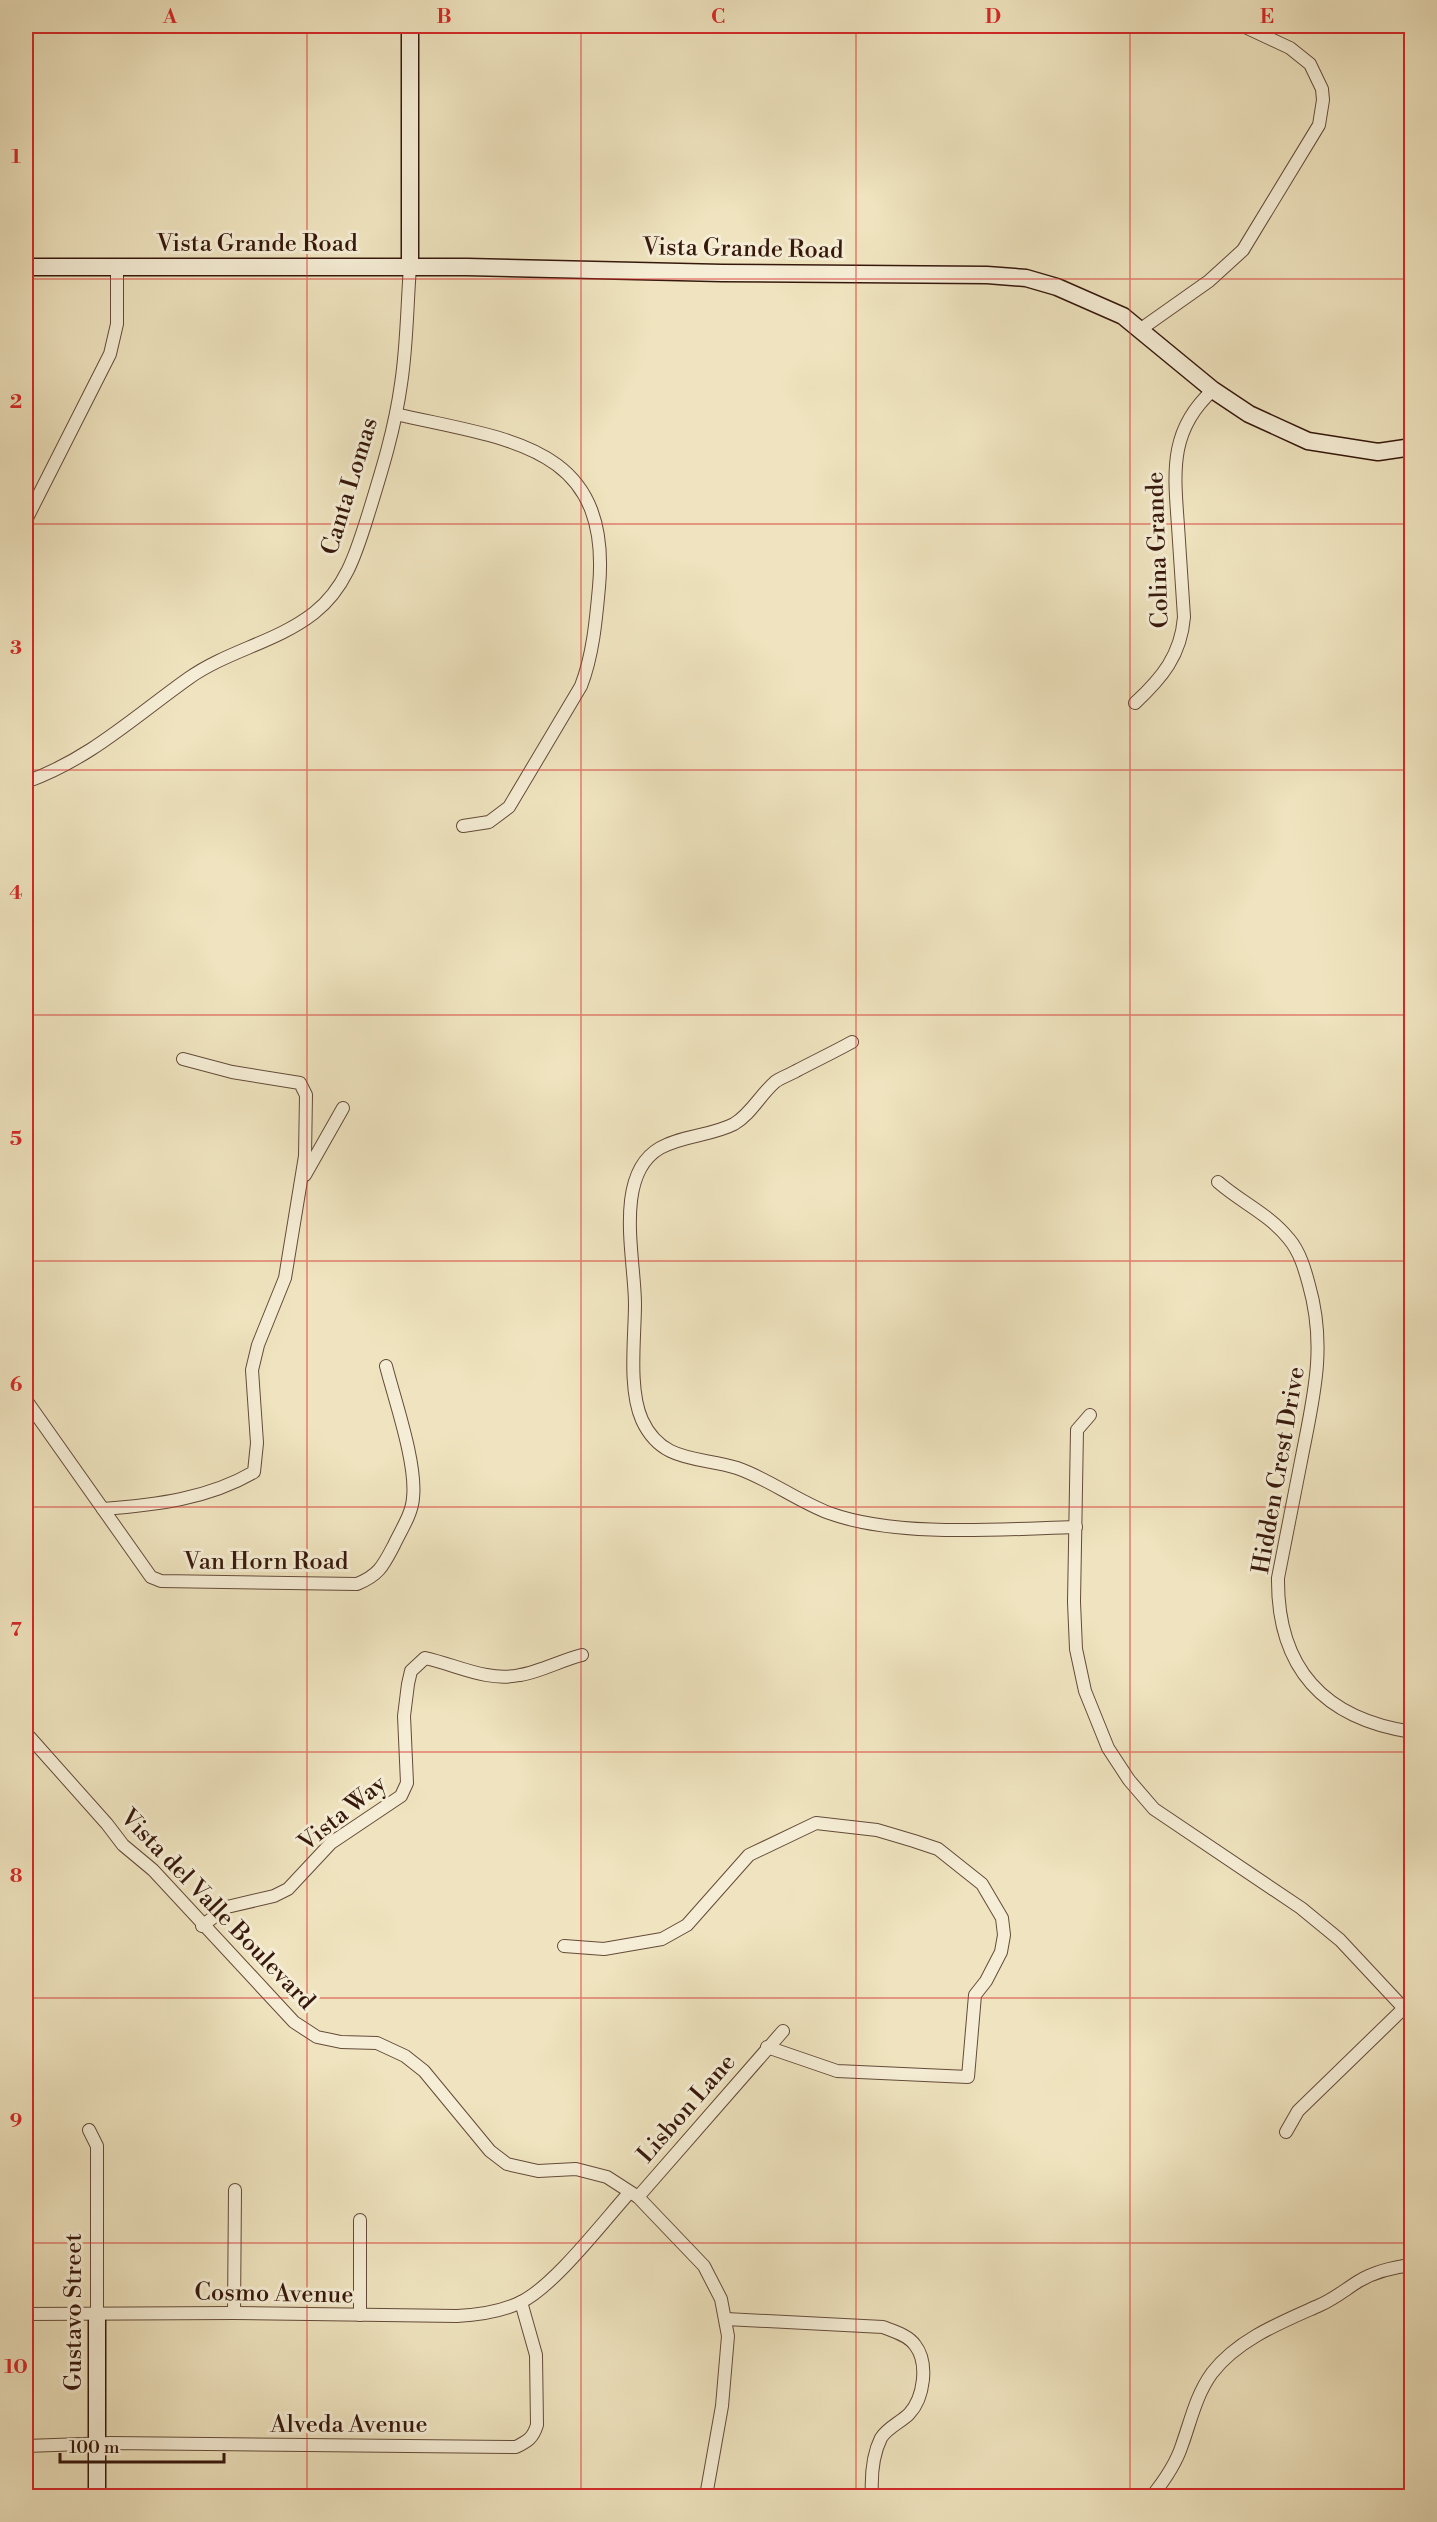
<svg xmlns="http://www.w3.org/2000/svg" width="1437" height="2522" viewBox="0 0 1437 2522" font-family="'Libre Bodoni',serif">
  <rect width="100%" height="100%" fill="#efe4bf"/>
  <filter id="stains"><feTurbulence type="fractalNoise" baseFrequency=".00333" numOctaves="4"/><feColorMatrix values="0 0 0 0 .2 0 0 0 0 .09 0 0 0 0 .02 0 0 0 .5 -.17"/></filter>
  <radialGradient id="worn" r=".72"><stop offset=".6" stop-color="#630" stop-opacity="0"/><stop offset="1" stop-color="#630" stop-opacity=".3"/></radialGradient>
  <g fill="none" stroke-linecap="round" stroke-linejoin="round">
    <g stroke="#644b39" stroke-width="14">
      <g id="street">
        <polyline points="1141,329 1209,281 1243,250 1319,125 1323,100 1322,89 1310,64 1290,48 1243,26"/>
        <path d="M396 414C506 440 612 443 599 587 596 620 593 655 581 686L509 807 489 822 463 826"/>
        <polyline points="26,520 110,354 117,324 117,267"/>
        <path d="M1135 703C1162 678 1181 655 1184 617 1182 587 1180 556 1178 526 1174 471 1169 430 1213 390"/>
        <path d="M26 782C90 759 134 717 189 678 227 651 277 642 314 613 347 587 357 550 369 512 382 470 395 428 401 384 407 346 407 306 410 267"/>
        <path d="M852 1042C834 1052 815 1061 796 1071 789 1075 780 1078 775 1082 760 1095 751 1114 734 1124 711 1136 683 1135 660 1148 613 1175 635 1259 635 1304 635 1337 628 1389 642 1420 662 1464 700 1456 737 1468 769 1479 797 1501 829 1513 898 1538 1003 1529 1076 1527"/>
        <polyline points="305,1175 343,1108"/>
        <path d="M1218 1182C1242 1203 1269 1214 1289 1239 1300 1252 1305 1270 1309 1285 1327 1348 1313 1399 1301 1461 1293 1500 1286 1539 1278 1578 1277 1668 1324 1719 1412 1732"/>
        <path d="M26 1400 151 1577 161 1581 357 1584C379 1575 383 1566 394 1545 401 1530 412 1514 413 1498 417 1464 395 1401 386 1366"/>
        <polyline points="1090,1415 1077,1430 1074,1602 1076,1649 1085,1691 1108,1748 1129,1780 1154,1809 1301,1908 1340,1940 1412,2017"/>
        <path d="M103 1509C155 1505 208 1499 254 1472L257 1443 252 1370 258 1345 285 1278 305 1156 306 1095 300 1083 232 1072 183 1059"/>
        <polyline points="26,1733 107,1824 123,1845 153,1870 294,2022 317,2037 341,2042 377,2043 405,2056 424,2071 490,2151 507,2164 538,2171 576,2169 607,2177 638,2197 704,2266 721,2299 728,2336 722,2406 706,2496"/>
        <path d="M202 1926 227 1907 274 1896 288 1889 331 1843 401 1796 407 1783 404 1716 408 1684 411 1671 425 1658C457 1665 487 1682 520 1675 539 1672 562 1660 582 1655"/>
        <polyline points="564,1946 604,1949 662,1939 687,1925 749,1855 816,1823 877,1830 914,1841 938,1849 982,1884 1002,1918 1004,1935 1001,1952 986,1981 975,1995 968,2077 837,2071 767,2047"/>
        <polyline points="89,2130 97,2146 97,2315"/>
        <polyline points="1286,2132 1298,2111 1403,2009"/>
        <polyline points="638,2197 783,2031"/>
        <polyline points="360,2220 360,2315"/>
        <polyline points="234,2313 235,2190"/>
        <path d="M26 2314 234 2313 457 2316C477 2315 503 2311 521 2302 554 2286 603 2222 629 2193"/>
        <path d="M726 2319 883 2327C893 2331 908 2335 915 2345 929 2363 924 2398 909 2414 901 2422 887 2428 881 2438 872 2456 871 2477 872 2496"/>
        <path d="M26 2446 111 2443 516 2447C528 2441 533 2438 537 2425L536 2355 521 2302"/>
        <path d="M1152 2496C1164 2481 1176 2464 1182 2445 1191 2420 1196 2395 1212 2373 1238 2339 1282 2322 1320 2305 1334 2299 1346 2289 1359 2281 1374 2272 1394 2267 1412 2265"/>
      </g>
    </g>
    <g stroke="#36180c" stroke-width="19">
      <g id="secondary">
        <polyline points="410,26 410,267"/>
        <polyline points="26,267 467,267 722,273 987,275 1026,278 1057,287 1123,316 1213,390 1249,414 1308,441 1378,452 1412,447"/>
        <polyline points="97,2315 97,2496"/>
      </g>
    </g>
    <use href="#street" stroke="#f5edd5" stroke-width="12"/>
    <use href="#secondary" stroke="#f5edd5" stroke-width="16"/>
  </g>
  <path fill="none" stroke="#d62828" stroke-width="1.5" stroke-opacity="0.55" d="M307 26V2496M581 26V2496M856 26V2496M1130 26V2496M26 279H1412M26 524H1412M26 770H1412M26 1015H1412M26 1261H1412M26 1507H1412M26 1752H1412M26 1998H1412M26 2243H1412"/>
  <g text-anchor="middle" stroke-width="6" stroke-linejoin="round" paint-order="stroke">
    <g font-size="24" fill="#36180c" stroke="#f5edd5">
      <text x="257" y="251">Vista Grande Road</text>
      <text transform="translate(743 248) rotate(1)" y="8">Vista Grande Road</text>
      <text transform="translate(349 486) rotate(-73)" y="8">Canta Lomas</text>
      <text transform="translate(1157 550) rotate(-92)" y="8">Colina Grande</text>
      <text transform="translate(1278 1470) rotate(-80)" y="8">Hidden Crest Drive</text>
      <text x="266" y="1569">Van Horn Road</text>
      <text transform="translate(342 1813) rotate(-39)" y="8">Vista Way</text>
      <text transform="translate(218 1909) rotate(46)" y="8">Vista del Valle Boulevard</text>
      <text transform="translate(686 2108) rotate(-49)" y="8">Lisbon Lane</text>
      <text transform="translate(274 2293) rotate(1)" y="8">Cosmo Avenue</text>
      <text transform="translate(73 2312) rotate(-90)" y="8">Gustavo Street</text>
      <text x="349" y="2432">Alveda Avenue</text>
    </g>
  </g>
  <rect width="1437" height="2522" fill="none" stroke="#efe4bf" stroke-width="66"/>
  <path d="M60 2453v9h164v-9" fill="none" stroke="#36180c" stroke-width="3"/>
  <text x="69" y="2453" font-size="18" fill="#36180c" stroke="#f5edd5" stroke-width="4.5" paint-order="stroke">100 m</text>
  <rect x="33" y="33" width="1371" height="2456" fill="none" stroke="#d62828" stroke-width="2"/>
  <g font-size="20" text-anchor="middle" font-weight="bold" fill="#d62828">
    <text x="170" y="23">A</text>
    <text x="444" y="23">B</text>
    <text x="718" y="23">C</text>
    <text x="993" y="23">D</text>
    <text x="1267" y="23">E</text>
    <text x="16" y="163">1</text>
    <text x="16" y="408">2</text>
    <text x="16" y="654">3</text>
    <text x="16" y="899">4</text>
    <text x="16" y="1145">5</text>
    <text x="16" y="1391">6</text>
    <text x="16" y="1636">7</text>
    <text x="16" y="1882">8</text>
    <text x="16" y="2127">9</text>
    <text x="16" y="2373">10</text>
  </g>
  <rect width="100%" height="100%" filter="url(#stains)"/>
  <rect width="100%" height="100%" fill="url(#worn)"/>
</svg>
